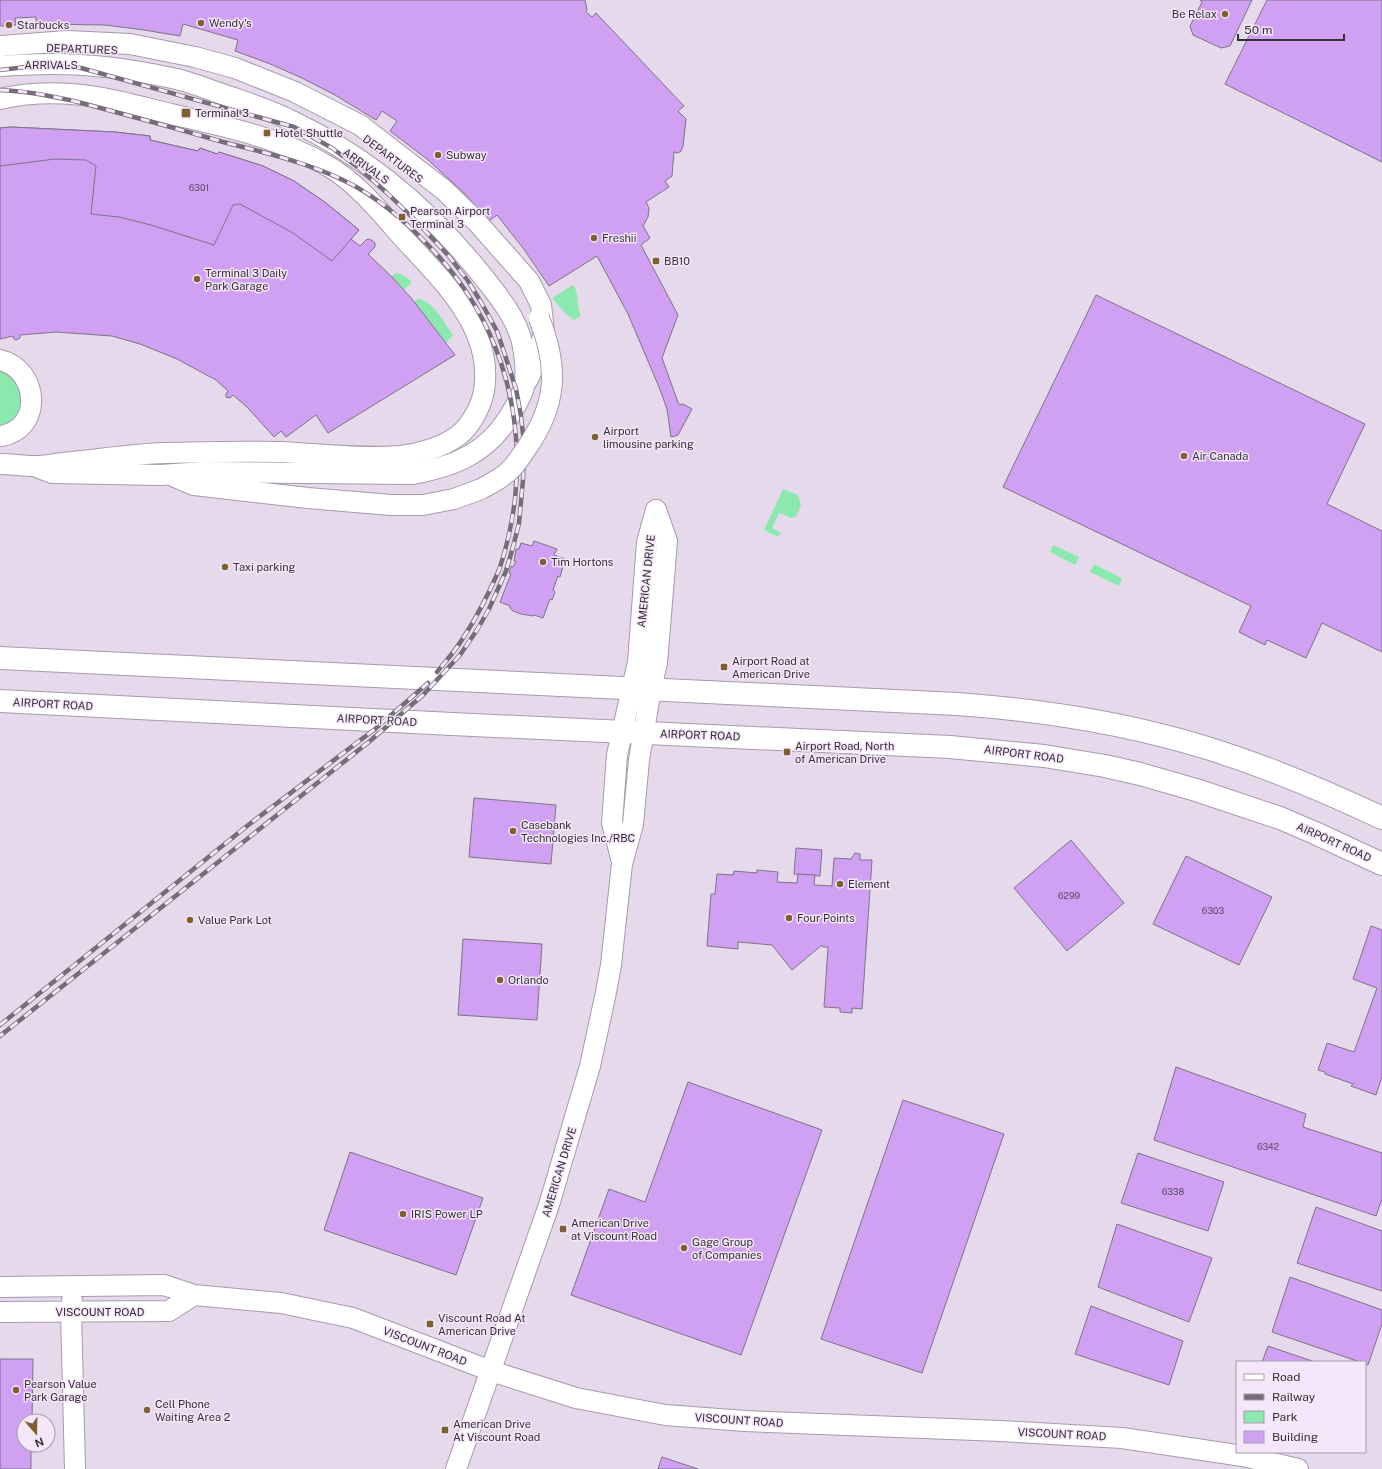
<svg xmlns="http://www.w3.org/2000/svg" width="1382" height="1469" viewBox="0 0 1382 1469" font-family="'Public Sans',sans-serif">
  <rect width="100%" height="100%" fill="#e7d9ec"/>
  <g fill="#8be9b0">
    <polygon points="397,273 405,276 411,281 411,283 404,290 391,276"/>
    <path d="M573 285C580 294 576 306 581 316L574 320 567 315 552 298Z"/>
    <path d="M418 299C433 300 445 324 453 335L446 343 414 302Z"/>
    <polygon points="0,369 11,373 24,392 18,417 0,429"/>
    <polygon points="783,489 798,495 801,505 796,517 792,518 779,513 772,528 781,533 778,537 764,530"/>
    <polygon points="1053,545 1079,557 1075,565 1050,552"/>
    <polygon points="1094,564 1122,578 1119,586 1090,572"/>
  </g>
  <g fill="#d0a0f2" stroke="#7d7385">
    <polygon points="0,0 585,0 587,10 586,12 592,17 596,13 684,106 678,111 686,119 683,146 681,151 678,153 674,152 672,176 665,181 669,187 646,202 649,208 648,217 643,226 650,238 641,245 678,315 662,358 679,405 683,404 692,409 678,435 671,437 667,409 659,387 628,314 597,256 549,286 523,248 497,215 489,221 465,194 427,159 390,131 397,121 382,111 376,120 335,95 302,78 268,63 235,51 238,40 183,24 180,36 144,30 105,25 36,24 36,17 15,18 16,25 0,26"/>
    <polygon points="1200,0 1252,0 1230,46 1221,48 1193,35 1190,26 1202,2"/>
    <polygon points="1267,0 1382,0 1382,162 1225,84"/>
    <polygon points="11,127 115,132 150,136 150,140 198,151 200,148 217,154 219,152 263,166 294,181 326,203 359,230 351,239 360,246 366,240 369,239 373,241 375,243 375,247 368,254 391,276 412,299 455,355 328,433 316,415 286,437 281,431 274,437 247,407 233,395 230,398 226,397 226,394 228,391 216,380 177,359 140,344 112,336 56,332 20,335 20,338 16,340 14,339 13,336 0,339 0,128"/>
    <polygon points="11,127 115,132 150,136 150,140 198,151 200,148 217,154 219,152 263,166 294,181 326,203 359,230 332,261 293,233 240,204 233,205 214,245 151,225 119,217 91,214 96,166 86,160 55,159 0,166 0,128"/>
    <polygon points="1096,295 1365,424 1327,504 1382,531 1382,652 1322,623 1306,658 1267,640 1265,645 1239,632 1251,606 1003,487"/>
    <polygon points="534,541 557,549 554,555 565,559 560,577 558,576 553,590 555,592 552,600 550,599 543,618 534,615 533,616 521,614 513,611 510,608 510,606 500,602 511,574 509,573 511,566 513,567 516,561 514,561 516,549 519,549 521,543 532,546"/>
    <polygon points="474,798 556,805 551,864 469,857"/>
    <polygon points="1071,840 1124,903 1067,951 1014,888"/>
    <polygon points="796,848 822,850 820,876 794,874"/>
    <polygon points="855,853 860,854 860,860 872,860 862,1009 852,1008 852,1013 840,1012 840,1008 824,1007 828,947 823,947 822,945 792,970 772,945 738,942 738,949 707,946 711,894 715,894 717,874 733,875 734,871 757,873 757,870 778,872 777,882 797,883 798,874 815,875 814,885 832,886 834,858 851,859"/>
    <polygon points="1186,856 1272,897 1239,965 1153,924"/>
    <polygon points="1371,926 1382,930 1382,1077 1376,1095 1351,1086 1353,1084 1325,1074 1325,1072 1318,1070 1327,1043 1354,1052 1377,988 1353,979"/>
    <polygon points="463,939 542,944 537,1020 458,1015"/>
    <polygon points="1176,1067 1306,1114 1303,1127 1382,1153 1382,1199 1376,1216 1154,1140"/>
    <polygon points="688,1082 822,1130 741,1355 571,1295 609,1189 645,1202"/>
    <polygon points="903,1100 1004,1134 922,1373 821,1339"/>
    <polygon points="350,1152 483,1198 456,1275 324,1230"/>
    <polygon points="1138,1153 1224,1182 1208,1231 1121,1203"/>
    <polygon points="1316,1207 1382,1231 1382,1291 1297,1263"/>
    <polygon points="1117,1224 1212,1258 1189,1322 1098,1287"/>
    <polygon points="1290,1277 1382,1310 1382,1324 1368,1365 1365,1364 1365,1362 1360,1362 1272,1332"/>
    <polygon points="1091,1306 1183,1341 1169,1385 1075,1354"/>
    <polygon points="1268,1346 1315,1362 1262,1362"/>
    <polygon points="0,1359 33,1359 32,1421 24,1421 24,1445 31,1445 31,1469 0,1469"/>
    <polygon points="662,1457 698,1469 658,1469"/>
  </g>
  <g fill="none" stroke-linecap="round" stroke-linejoin="round">
    <g stroke="#a79aac" stroke-width="22">
      <g id="minor">
        <polyline points="0,46 67,41 130,44 195,57 235,68 295,92 360,125 444,190 476,221 529,281 541,305 544,331 538,358 527,381"/>
        <path d="M0 66C18 65 36 64 54 64 93 64 134 70 172 78 192 82 212 91 231 97 251 104 273 111 292 121 368 157 433 213 485 279 500 298 516 318 522 342 525 355 527 374 524 387 521 398 514 408 509 417 486 454 454 466 413 474L204 472 161 475 52 473 34 466"/>
        <path d="M0 99C31 92 66 92 97 97 123 101 149 109 175 115 227 127 280 138 326 165 358 183 381 213 405 240 443 281 494 329 484 391 481 407 471 425 459 435 443 447 420 454 400 456 360 459 320 454 280 452 242 451 203 452 165 453 131 454 97 460 63 463 53 464 44 466 34 466 23 466 11 464 0 464"/>
        <path d="M0 360C39 369 44 430 0 436"/>
        <polyline points="175,477 194,485 308,498 391,505 423,505 454,499 481,489"/>
        <polyline points="622,862 612,823 617,755 638,662 647,542 656,510"/>
        <polyline points="0,1287 164,1285 194,1295 281,1303 353,1318 491,1371 576,1398 665,1415 745,1421 1001,1431 1122,1438 1243,1456 1298,1469"/>
        <polyline points="72,1300 71,1312 75,1469"/>
        <polyline points="0,1312 169,1311 194,1295"/>
        <polyline points="456,1469 549,1205 590,1066 605,997 611,965 622,864 633,824 639,760 651,689 657,663 667,541 656,510"/>
      </g>
    </g>
    <g stroke="#a79aac" stroke-width="24">
      <g id="major">
        <path d="M0 658 957 704C1042 710 1126 723 1207 748 1268 767 1325 791 1382 818"/>
        <polyline points="0,701 452,724 950,747 1044,756 1105,766 1140,774 1196,790 1280,818 1315,833 1382,864"/>
      </g>
    </g>
    <use href="#minor" stroke="#fff" stroke-width="20"/>
    <use href="#major" stroke="#fff" stroke-width="22"/>
    <g stroke="#756d79" stroke-width="4.5">
      <g id="rail">
        <polyline points="0,70 43,65 81,68 294,127 332,148 360,169 387,193 414,219 448,255 468,281 481,302 497,331 504,352 516,389 521,416 524,443 523,480 519,523 513,547 506,571 489,609 477,630 460,655 423,695 370,741 0,1036"/>
        <path d="M0 90C27 91 52 96 78 102 127 115 175 128 223 142 266 153 310 163 349 183 380 199 406 222 430 247 496 315 525 404 515 499 512 523 507 547 499 570 489 593 477 617 463 638 456 650 446 661 437 672"/>
        <polyline points="0,1025 247,826 375,729 428,683"/>
      </g>
    </g>
    <use href="#rail" stroke="#f5e6f9" stroke-width="3" stroke-dasharray="9" stroke-linecap="butt"/>
    <g stroke="#a79aac" stroke-width="22" stroke-linecap="butt">
      <path id="minor-bridge" d="M481 489C490 484 502 478 509 471 516 465 521 456 526 449 557 405 559 368 539 318"/>
    </g>
    <use href="#minor-bridge" stroke="#fff" stroke-width="20"/>
  </g>
  <g fill="#7c6032" stroke="#f5e6f9" stroke-width="1.5">
    <circle cx="1225" cy="14" r="4"/>
    <circle cx="201" cy="23" r="4"/>
    <circle cx="9" cy="25" r="4"/>
    <rect x="181" y="108" width="10" height="10" rx="2"/>
    <rect x="263" y="129" width="8" height="8" rx="2"/>
    <circle cx="438" cy="155" r="4"/>
    <rect x="398" y="213" width="8" height="8" rx="2"/>
    <circle cx="594" cy="238" r="4"/>
    <rect x="652" y="257" width="8" height="8" rx="2"/>
    <circle cx="197" cy="279" r="4"/>
    <circle cx="595" cy="437" r="4"/>
    <circle cx="1184" cy="456" r="4"/>
    <circle cx="543" cy="562" r="4"/>
    <circle cx="225" cy="567" r="4"/>
    <rect x="720" y="663" width="8" height="8" rx="2"/>
    <rect x="783" y="748" width="8" height="8" rx="2"/>
    <circle cx="513" cy="831" r="4"/>
    <circle cx="840" cy="884" r="4"/>
    <circle cx="789" cy="918" r="4"/>
    <circle cx="190" cy="920" r="4"/>
    <circle cx="500" cy="980" r="4"/>
    <circle cx="403" cy="1214" r="4"/>
    <rect x="559" y="1225" width="8" height="8" rx="2"/>
    <circle cx="684" cy="1248" r="4"/>
    <rect x="426" y="1320" width="8" height="8" rx="2"/>
    <circle cx="16" cy="1390" r="4"/>
    <circle cx="147" cy="1410" r="4"/>
    <rect x="441" y="1426" width="8" height="8" rx="2"/>
  </g>
  <g text-anchor="middle" stroke-width="3" stroke-linejoin="round" paint-order="stroke">
    <g font-size="9" fill="#5b4a65">
      <text x="199" y="191">6301</text>
      <text x="1069" y="899">6299</text>
      <text x="1213" y="914">6303</text>
      <text x="1268" y="1150">6342</text>
      <text x="1173" y="1195">6338</text>
    </g>
    <g font-size="11" fill="#342e36" stroke="#f5e6f9" text-anchor="start">
      <text x="1217" y="18" text-anchor="end">Be Relax</text>
      <text x="209" y="27">Wendy's</text>
      <text x="17" y="29">Starbucks</text>
      <text x="195" y="117">Terminal 3</text>
      <text x="275" y="137">Hotel Shuttle</text>
      <text x="446" y="159">Subway</text>
      <text x="410" y="215">Pearson Airport<tspan x="410" dy="13">Terminal 3</tspan></text>
      <text x="602" y="242">Freshii</text>
      <text x="664" y="265">BB10</text>
      <text x="205" y="277">Terminal 3 Daily<tspan x="205" dy="13">Park Garage</tspan></text>
      <text x="603" y="435">Airport<tspan x="603" dy="13">limousine parking</tspan></text>
      <text x="1192" y="460">Air Canada</text>
      <text x="551" y="566">Tim Hortons</text>
      <text x="233" y="571">Taxi parking</text>
      <text x="732" y="665">Airport Road at<tspan x="732" dy="13">American Drive</tspan></text>
      <text x="795" y="750">Airport Road, North<tspan x="795" dy="13">of American Drive</tspan></text>
      <text x="521" y="829">Casebank<tspan x="521" dy="13">Technologies Inc./RBC</tspan></text>
      <text x="848" y="888">Element</text>
      <text x="797" y="922">Four Points</text>
      <text x="198" y="924">Value Park Lot</text>
      <text x="508" y="984">Orlando</text>
      <text x="411" y="1218">IRIS Power LP</text>
      <text x="571" y="1227">American Drive<tspan x="571" dy="13">at Viscount Road</tspan></text>
      <text x="692" y="1246">Gage Group<tspan x="692" dy="13">of Companies</tspan></text>
      <text x="438" y="1322">Viscount Road At<tspan x="438" dy="13">American Drive</tspan></text>
      <text x="24" y="1388">Pearson Value<tspan x="24" dy="13">Park Garage</tspan></text>
      <text x="155" y="1408">Cell Phone<tspan x="155" dy="13">Waiting Area 2</tspan></text>
      <text x="453" y="1428">American Drive<tspan x="453" dy="13">At Viscount Road</tspan></text>
    </g>
    <g font-size="11" fill="#342e36" stroke="#f5e6f9">
      <text transform="translate(82 49) rotate(2)" y="4">DEPARTURES</text>
      <text x="51" y="69">ARRIVALS</text>
      <text transform="translate(393 159) rotate(37)" y="4">DEPARTURES</text>
      <text transform="translate(366 166) rotate(35)" y="4">ARRIVALS</text>
      <text transform="translate(646 581) rotate(-84)" y="4">AMERICAN DRIVE</text>
      <text transform="translate(53 704) rotate(3)" y="4">AIRPORT ROAD</text>
      <text transform="translate(377 720) rotate(3)" y="4">AIRPORT ROAD</text>
      <text transform="translate(700 735) rotate(2)" y="4">AIRPORT ROAD</text>
      <text transform="translate(1024 754) rotate(7)" y="4">AIRPORT ROAD</text>
      <text transform="translate(1334 842) rotate(24)" y="4">AIRPORT ROAD</text>
      <text transform="translate(559 1172) rotate(-73)" y="4">AMERICAN DRIVE</text>
      <text x="100" y="1316">VISCOUNT ROAD</text>
      <text transform="translate(425 1346) rotate(21)" y="4">VISCOUNT ROAD</text>
      <text transform="translate(739 1420) rotate(4)" y="4">VISCOUNT ROAD</text>
      <text transform="translate(1062 1434) rotate(3)" y="4">VISCOUNT ROAD</text>
    </g>
  </g>
  <rect x="1236" y="1361" width="130" height="92" fill="#f5e6f9" stroke="#a89cab"/>
  <rect x="1244" y="1374" width="20" height="6" fill="#ffffff" stroke="#a89cab"/>
  <text x="1272" y="1381" font-size="12" fill="#342e36">Road</text>
  <rect x="1244" y="1394" width="20" height="6" fill="#756d79" stroke="#a89cab"/>
  <text x="1272" y="1401" font-size="12" fill="#342e36">Railway</text>
  <rect x="1244" y="1411" width="20" height="12" fill="#8be9b0" stroke="#a89cab"/>
  <text x="1272" y="1421" font-size="12" fill="#342e36">Park</text>
  <rect x="1244" y="1431" width="20" height="12" fill="#d0a0f2" stroke="#a89cab"/>
  <text x="1272" y="1441" font-size="12" fill="#342e36">Building</text>
  <g transform="translate(36 1433) rotate(160)"><circle r="19" fill="#f5e6f9" stroke="#a89cab"/>
  <path d="M0-3L7 15L0 10L-7 15Z" fill="#7c6032"/>
  <text y="-6" font-size="11" font-weight="bold" text-anchor="middle" fill="#342e36">N</text>
  </g>
  <path d="M1238 34v6h106v-6" fill="none" stroke="#342e36" stroke-width="2"/>
  <text x="1244" y="34" font-size="12" fill="#342e36" stroke="#f5e6f9" stroke-width="3" paint-order="stroke">50 m</text>
</svg>
